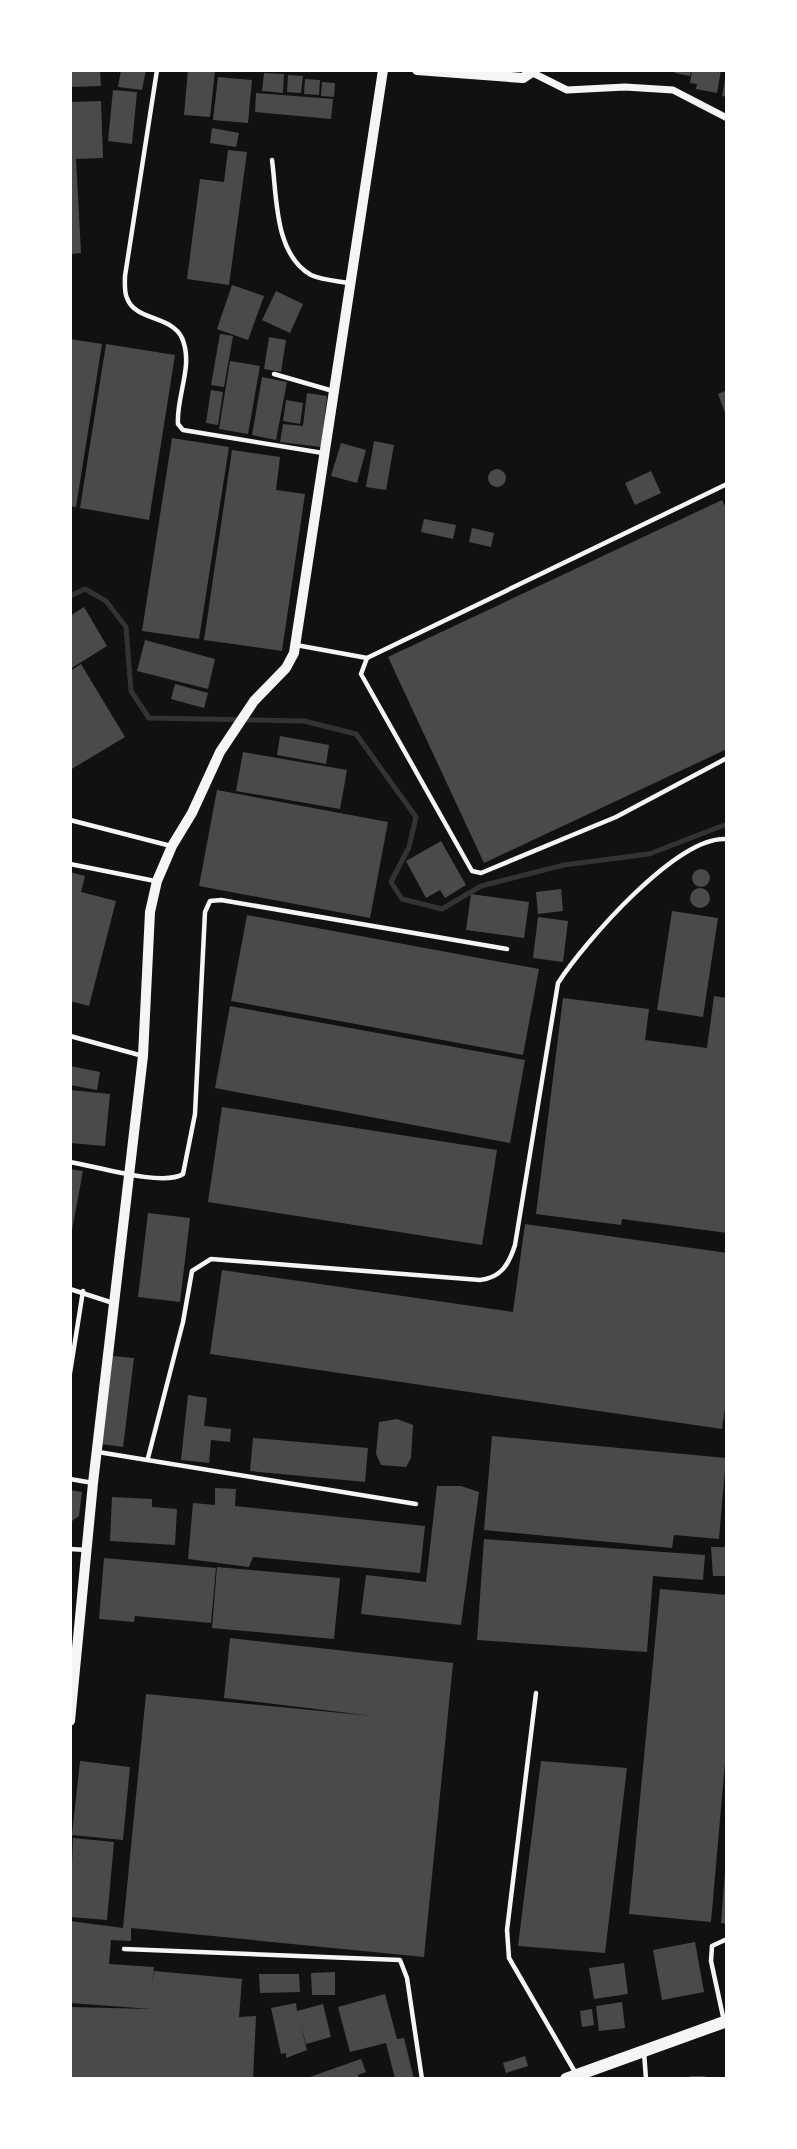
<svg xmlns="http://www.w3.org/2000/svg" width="797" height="2149" viewBox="0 0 797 2149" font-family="'PT Sans Narrow',sans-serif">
  <rect width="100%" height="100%" fill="#111"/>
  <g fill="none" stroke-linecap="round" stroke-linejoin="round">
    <polyline stroke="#333" stroke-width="5" points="70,596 85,589 106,601 126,627 131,691 149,718 304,721 356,734 416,817 409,847 391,882 402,899 442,909 481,886 564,865 649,854 727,824"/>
  </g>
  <g fill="#4a4a4a">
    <polygon points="70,70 100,70 101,86 70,87"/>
    <polygon points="121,70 146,70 142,90 118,87"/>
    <polygon points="188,70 215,70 210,117 184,115"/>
    <polygon points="675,70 691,70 690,76 675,73"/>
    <polygon points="692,70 721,70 717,93 696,89 697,84 690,83"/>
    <polygon points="264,73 284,74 283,93 262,91"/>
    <polygon points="726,74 727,74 727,97 722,96"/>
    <polygon points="288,75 303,76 301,93 287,92"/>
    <polygon points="218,77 252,80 248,123 213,120"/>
    <polygon points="305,79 320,80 319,95 304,94"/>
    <polygon points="322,82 335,83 334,97 321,96"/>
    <polygon points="113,90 137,92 132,144 108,141"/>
    <polygon points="256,93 333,99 331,119 255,112"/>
    <polygon points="101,101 103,158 76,159 81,253 70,254 70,102"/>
    <polygon points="212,128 239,133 236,147 210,143"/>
    <polygon points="228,150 247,152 229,285 187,279 200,179 224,182"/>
    <polygon points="232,285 264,296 248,340 217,329"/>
    <polygon points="276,291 303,304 290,333 262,320"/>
    <polygon points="220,334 233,336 224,387 211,385"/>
    <polygon points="269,337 286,340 281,372 264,369"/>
    <polygon points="70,339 102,344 76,507 70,506"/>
    <polygon points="106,344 175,355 149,520 80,508"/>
    <polygon points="230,361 260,366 248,434 219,429"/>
    <polygon points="262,377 287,382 276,440 252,435"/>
    <polygon points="211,390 223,392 218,425 206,423"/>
    <polygon points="727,390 727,418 718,394"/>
    <polygon points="307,393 327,396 321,447 280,442 283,424 303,426"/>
    <polygon points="286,400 303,403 300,424 283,421"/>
    <polygon points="172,438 229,447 199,639 142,631"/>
    <polygon points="374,441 394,445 386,490 366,487"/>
    <polygon points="341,443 366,450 357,483 331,476"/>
    <polygon points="232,450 280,457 276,490 305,494 282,651 204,640"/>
    <circle cx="497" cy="478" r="9"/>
    <polygon points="651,471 661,493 635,505 625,483"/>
    <polygon points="722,500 727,510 727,749 484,863 388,657"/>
    <polygon points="424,519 456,525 453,539 421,532"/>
    <polygon points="472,528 494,533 491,547 469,542"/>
    <polygon points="84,607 107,646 70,669 70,616"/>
    <polygon points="145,640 215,659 208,689 137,671"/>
    <polygon points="81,664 125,737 70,770 70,671"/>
    <polygon points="175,684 208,693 204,708 171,699"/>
    <polygon points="280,736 329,745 326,764 277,755"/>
    <polygon points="243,752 347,770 340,809 236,791"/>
    <polygon points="217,790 388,822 370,918 199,886"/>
    <polygon points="441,841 466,885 445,898 440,890 426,898 406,861"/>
    <circle cx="701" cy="878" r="9"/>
    <polygon points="70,872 85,876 81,892 116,901 89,1006 70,1001"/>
    <circle cx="700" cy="898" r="10"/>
    <polygon points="561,889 563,911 538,914 536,892"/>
    <polygon points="471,894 529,902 524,938 466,930"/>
    <polygon points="672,911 718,918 703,1017 657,1010"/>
    <polygon points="247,915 539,969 523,1055 231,1001"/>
    <polygon points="538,917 568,921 563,962 533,958"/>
    <polygon points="714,996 727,998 727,1233 622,1219 621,1225 536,1214 563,998 649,1009 645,1040 707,1048"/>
    <polygon points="230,1006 525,1060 510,1143 215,1088"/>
    <polygon points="70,1066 100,1072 97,1090 70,1085"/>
    <polygon points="70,1090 110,1094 105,1146 70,1143"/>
    <polygon points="222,1107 497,1150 482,1245 208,1202"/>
    <polygon points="70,1169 83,1171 71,1235 70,1235"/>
    <polygon points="148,1213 190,1218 180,1302 138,1297"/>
    <polygon points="525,1224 727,1253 727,1395 722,1429 210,1354 222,1270 513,1312"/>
    <polygon points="112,1356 134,1358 123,1447 101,1444"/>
    <polygon points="188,1395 207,1398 204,1426 231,1429 230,1442 211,1440 209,1463 181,1460"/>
    <polygon points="397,1419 413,1425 411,1458 406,1467 381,1465 376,1454 379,1422"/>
    <polygon points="492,1436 726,1458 719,1539 674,1535 672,1548 484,1530"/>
    <polygon points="253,1438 368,1448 365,1482 250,1471"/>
    <polygon points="437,1486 461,1486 479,1492 461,1625 361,1614 366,1575 426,1582"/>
    <polygon points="215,1488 236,1489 235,1506 425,1526 420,1573 253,1557 249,1567 188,1559 193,1503 215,1505"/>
    <polygon points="70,1490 82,1492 79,1516 72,1521"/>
    <polygon points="112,1497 152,1499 152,1507 177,1509 175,1545 110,1541"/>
    <polygon points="484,1539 705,1555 703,1580 653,1576 647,1652 477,1640"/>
    <polygon points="711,1547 727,1547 727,1576 713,1576"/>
    <polygon points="104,1558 216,1568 211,1623 135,1616 134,1622 99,1619"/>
    <polygon points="217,1567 340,1578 334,1639 212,1628"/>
    <polygon points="660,1589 727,1595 727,1740 711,1922 629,1914"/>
    <polygon points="230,1638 453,1663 424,1957 131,1928 131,1941 111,1940 109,1964 154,1967 152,1983 154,1971 242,1979 239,2017 256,2016 253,2079 70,2079 70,2007 151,2009 70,2003 70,1921 123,1928 146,1694 373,1716 224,1698"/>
    <polygon points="80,1761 130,1767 123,1840 72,1835"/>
    <polygon points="541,1761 627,1768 605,1953 518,1946"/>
    <polygon points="73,1838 114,1842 107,1920 70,1917"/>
    <polygon points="725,1872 727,1875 727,1924 721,1923"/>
    <polygon points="695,1942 704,1992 662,2000 653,1950"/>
    <polygon points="624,1963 628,1994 594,1999 589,1968"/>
    <polygon points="335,1972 335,1995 312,1995 311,1973"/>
    <polygon points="259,1974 299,1974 300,1992 260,1993"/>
    <polygon points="385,1994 397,2039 404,2038 414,2079 395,2079 386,2043 350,2052 338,2007"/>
    <polygon points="622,2002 625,2028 599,2031 596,2006"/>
    <polygon points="296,2003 297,2011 323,2004 331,2037 306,2044 300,2023 307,2050 286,2058 286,2053 281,2054 271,2008"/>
    <polygon points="592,2009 594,2025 582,2027 580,2011"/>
    <polygon points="525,2056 528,2066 506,2073 503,2063"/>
    <polygon points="361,2059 366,2072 358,2075 359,2079 304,2079"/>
  </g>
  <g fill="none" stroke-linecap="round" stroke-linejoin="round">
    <g stroke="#f5f5f5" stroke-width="4.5">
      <path d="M157 70 125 276C125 282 124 292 127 298 135 321 171 315 182 338 194 366 176 396 178 424L183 430 323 453"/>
      <path d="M272 160C277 196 274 254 311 275 322 280 337 281 349 283"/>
      <polyline points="274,374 333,391"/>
      <polyline points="296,645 367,658 727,484"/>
      <polyline points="367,658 361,674 472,871 481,873 616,817 727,758"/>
      <polyline points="70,820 171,846"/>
      <polyline points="70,864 155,881"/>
      <polyline points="70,1036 143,1056"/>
      <path d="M70 1162C95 1166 163 1187 183 1174L195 1114 205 912 210 901 221 900 507 949"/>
      <polyline points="70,1289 113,1303"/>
      <polyline points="70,1373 83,1291"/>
      <polyline points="98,1452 416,1504"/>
      <path d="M148 1458 183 1322 192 1271 211 1259 480 1280C501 1278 509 1264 515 1245L558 983C584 943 677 835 727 839"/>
      <polyline points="70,1479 93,1483"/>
      <polyline points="70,1549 87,1550"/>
      <polyline points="536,1693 507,1930 509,1958 575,2072"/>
      <polyline points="124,1949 400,1960 407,1978 422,2079"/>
      <polyline points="724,2021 711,1961 712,1946 727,1939"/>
      <polyline points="644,2052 646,2079"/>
      <polyline points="690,2079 705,2079"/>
    </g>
    <polyline stroke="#f5f5f5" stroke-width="7" points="533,73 567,90 625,87 673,90 727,118"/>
    <g stroke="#f5f5f5" stroke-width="10">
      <polyline points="417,70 523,78 535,70"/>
      <polyline points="70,1721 93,1483 143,1056 150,912 157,881 172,846 192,813 220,752 254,701 286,668 294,653 383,70"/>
    </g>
    <polyline stroke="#f5f5f5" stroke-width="12" points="566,2079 727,2021"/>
  </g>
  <rect width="797" height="2149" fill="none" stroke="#ffffff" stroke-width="144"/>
</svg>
